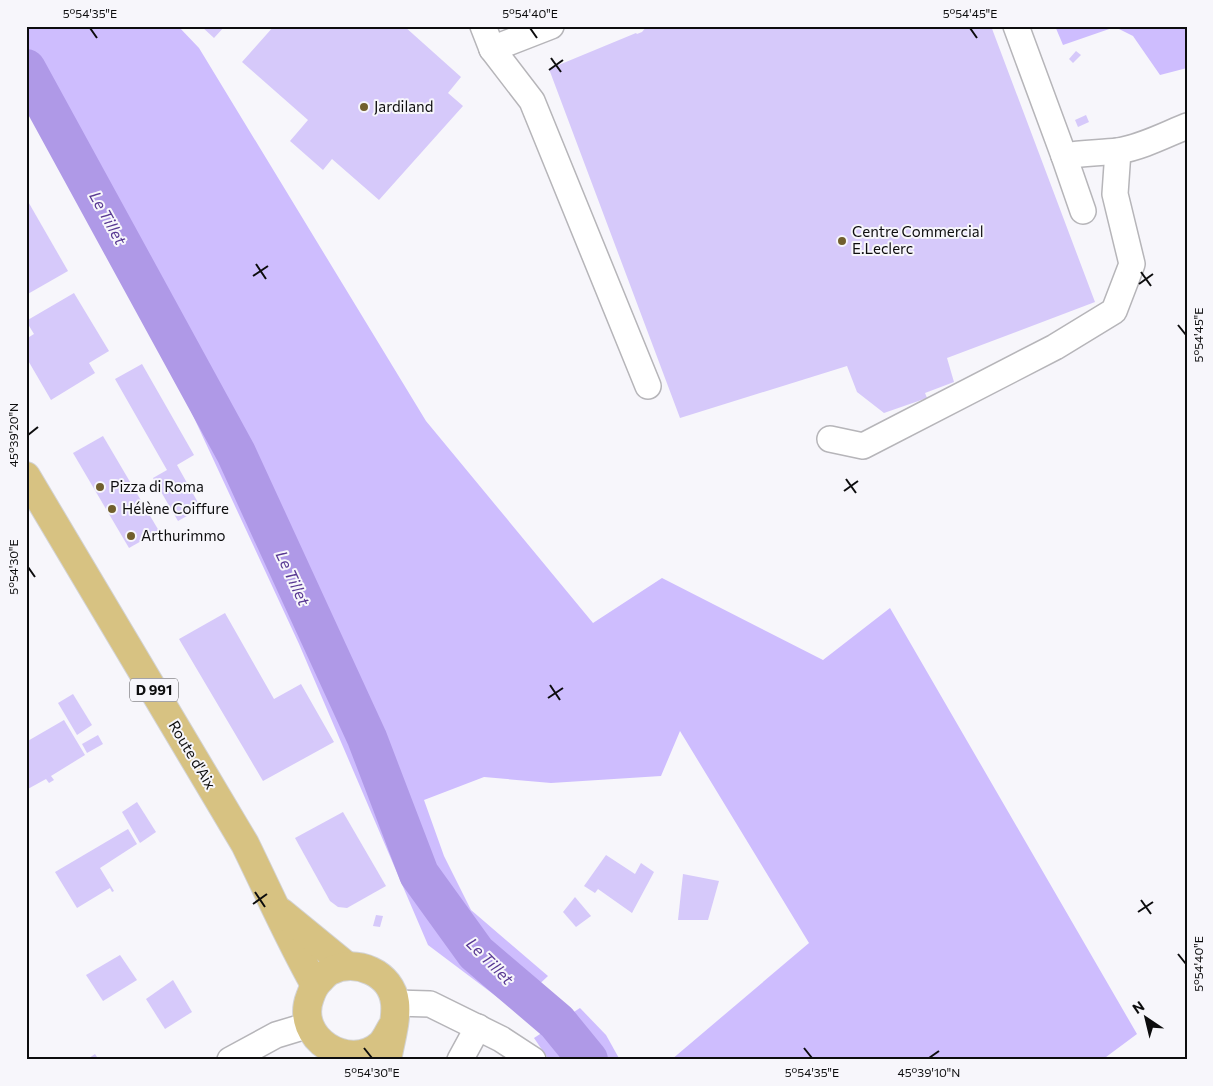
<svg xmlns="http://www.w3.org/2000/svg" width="1213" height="1086" viewBox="0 0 1213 1086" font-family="Commissioner,sans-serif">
  <rect width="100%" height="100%" fill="#f7f6fb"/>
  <g fill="#cebdfe">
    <polygon points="26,26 178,26 199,48 426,421 593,623 662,578 823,660 890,608 1137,1034 1102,1060 671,1060 809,943 680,731 661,776 551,783 484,777 424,800 444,856 471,910 548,976 513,1009 428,945 299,644 163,351 26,82"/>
    <polygon points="1055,26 1187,26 1187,68 1160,75 1133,36 1115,27 1063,45"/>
    <polygon points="580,1008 606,1035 620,1060 549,1060 534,1038"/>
  </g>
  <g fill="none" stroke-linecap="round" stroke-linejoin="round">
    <polyline stroke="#af99e7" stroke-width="40" points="26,69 236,453 367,738 419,874 476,953 557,1022 588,1060"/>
  </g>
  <g fill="#d6c9fa">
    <polygon points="201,26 225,26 214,38"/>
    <polygon points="274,26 404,26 461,77 448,93 463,106 379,200 332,159 323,170 290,141 308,120 242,62"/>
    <polygon points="647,26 991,26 1095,302 947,358 954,382 925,393 927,398 884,413 857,392 847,366 680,418 549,69 636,33 637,34 642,32"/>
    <polygon points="1076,51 1081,55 1073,63 1069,59"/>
    <polygon points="1086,115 1089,122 1078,127 1075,120"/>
    <polygon points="26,198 68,271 26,295"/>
    <polygon points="74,293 109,351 89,363 95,373 51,400 26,357 26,339 34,334 26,321"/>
    <polygon points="142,364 194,455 177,465 201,508 178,521 153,478 167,470 115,379"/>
    <polygon points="103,436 159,531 129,548 73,453"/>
    <polygon points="225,613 274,699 301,684 334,742 263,781 179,639"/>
    <polygon points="73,694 92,725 77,735 58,703"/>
    <polygon points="64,720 85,755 51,776 54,780 49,783 46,779 26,790 26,742"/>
    <polygon points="98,735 103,744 87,753 82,744"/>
    <polygon points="137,802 156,832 140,843 122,812"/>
    <polygon points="343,812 386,886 347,908 338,907 330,901 295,838"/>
    <polygon points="128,829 137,844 100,868 114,891 112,892 110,888 77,908 55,872"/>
    <polygon points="606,855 635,874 641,863 654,872 632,913 598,889 595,893 584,886"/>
    <polygon points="683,874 719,881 708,920 678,920"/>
    <polygon points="575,897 591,916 576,927 563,912"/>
    <polygon points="376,915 383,916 380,927 373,926"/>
    <polygon points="120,955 137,980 103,1001 86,975"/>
    <polygon points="173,980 192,1012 165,1029 146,999"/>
    <polygon points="95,1054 99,1060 86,1060"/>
  </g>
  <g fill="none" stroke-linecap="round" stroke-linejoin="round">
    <g stroke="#b6b5b9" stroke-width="28">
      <g id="minor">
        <polyline points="483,26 492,49 532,101 648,386"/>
        <path d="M1016 26 1064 156C1082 153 1100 153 1118 151 1142 147 1165 135 1187 126"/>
        <polyline points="492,49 551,26"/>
        <polyline points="1064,156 1083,211"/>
        <polyline points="830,439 863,446 1055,347 1114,311 1132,264 1115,194 1118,151"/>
        <polyline points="395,1003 430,1004 501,1039 533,1060"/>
        <polyline points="230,1060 276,1035 309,1025"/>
        <polyline points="460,1060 478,1027"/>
      </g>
    </g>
    <g stroke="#d3d3d4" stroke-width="30">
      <g id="major">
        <path d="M26 476 245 844C268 891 289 939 315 985"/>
        <polyline points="281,912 347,966"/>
        <path d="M387 1060C390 1043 397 1020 395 1003 392 973 356 958 330 971 326 973 322 978 319 981 314 986 312 991 310 997 294 1038 349 1073 381 1044 386 1039 389 1031 393 1025"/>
      </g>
    </g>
    <use href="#minor" stroke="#fff" stroke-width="25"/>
    <use href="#major" stroke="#d7c282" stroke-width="28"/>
  </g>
  <path fill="none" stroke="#0d0d0e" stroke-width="2" d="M90 28 97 38M530 28 537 38M970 28 977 38M551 58 561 72M549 70 563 60M256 264 266 279M1141 272 1151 286M253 276 268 266M1139 284 1153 274M1178 325 1186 335M28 435 38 427M846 479 856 493M844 491 858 481M28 567 35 577M550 685 560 700M548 698 563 688M255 892 265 907M1141 900 1151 914M253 904 267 894M1138 912 1153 902M1178 954 1186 964M364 1048 372 1058M804 1048 812 1058M929 1058 939 1051"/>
  <g fill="#715f2d" stroke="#f7f6fb" stroke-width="2">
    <circle cx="364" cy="107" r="5"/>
    <circle cx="842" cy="241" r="5"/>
    <circle cx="100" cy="487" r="5"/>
    <circle cx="112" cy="509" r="5"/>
    <circle cx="131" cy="536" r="5"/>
  </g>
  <g text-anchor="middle" stroke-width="4" stroke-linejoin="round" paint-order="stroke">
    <rect fill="#f7f6fb" stroke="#535355" stroke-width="1" x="130" y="678.5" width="48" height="23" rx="4"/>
    <g font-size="14" font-weight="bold" fill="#0d0d0e">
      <text x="154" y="695">D 991</text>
    </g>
    <g font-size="15" fill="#0d0d0e" stroke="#f7f6fb" text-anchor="start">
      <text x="374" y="112">Jardiland</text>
      <text x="852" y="237">Centre Commercial<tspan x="852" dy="17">E.Leclerc</tspan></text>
      <text x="110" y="492">Pizza di Roma</text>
      <text x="122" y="514">Hélène Coiffure</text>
      <text x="141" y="541">Arthurimmo</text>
    </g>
    <g font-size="15" fill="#0d0d0e" stroke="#f7f6fb">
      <text transform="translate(192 755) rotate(59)" y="5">Route d'Aix</text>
    </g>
    <g font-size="16" font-style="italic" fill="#583892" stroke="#f7f6fb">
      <text transform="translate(108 218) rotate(61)" y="6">Le Tillet</text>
      <text transform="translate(293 578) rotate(65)" y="6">Le Tillet</text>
      <text transform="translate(490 961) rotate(45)" y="6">Le Tillet</text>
    </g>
  </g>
  <rect width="1213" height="1086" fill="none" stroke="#f7f6fb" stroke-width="55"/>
  <g transform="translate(1146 1018) rotate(325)" stroke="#f7f6fb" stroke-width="4" paint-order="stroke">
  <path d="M0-4L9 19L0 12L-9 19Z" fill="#0d0d0e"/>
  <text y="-8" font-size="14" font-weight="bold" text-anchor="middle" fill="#0d0d0e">N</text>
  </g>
  <rect x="28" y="28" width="1158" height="1030" fill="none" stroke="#0d0d0e" stroke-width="2"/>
  <g font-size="12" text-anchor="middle" fill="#0d0d0e">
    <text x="90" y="18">5°54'35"E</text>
    <text x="530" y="18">5°54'40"E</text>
    <text x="970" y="18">5°54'45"E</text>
    <text transform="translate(1199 335) rotate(-90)" y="4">5°54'45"E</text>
    <text transform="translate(14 435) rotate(-90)" y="4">45°39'20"N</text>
    <text transform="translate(14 567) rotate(-90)" y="4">5°54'30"E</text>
    <text transform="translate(1199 964) rotate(-90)" y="4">5°54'40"E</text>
    <text x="372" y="1077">5°54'30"E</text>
    <text x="812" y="1077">5°54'35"E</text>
    <text x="929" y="1077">45°39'10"N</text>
  </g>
</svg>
